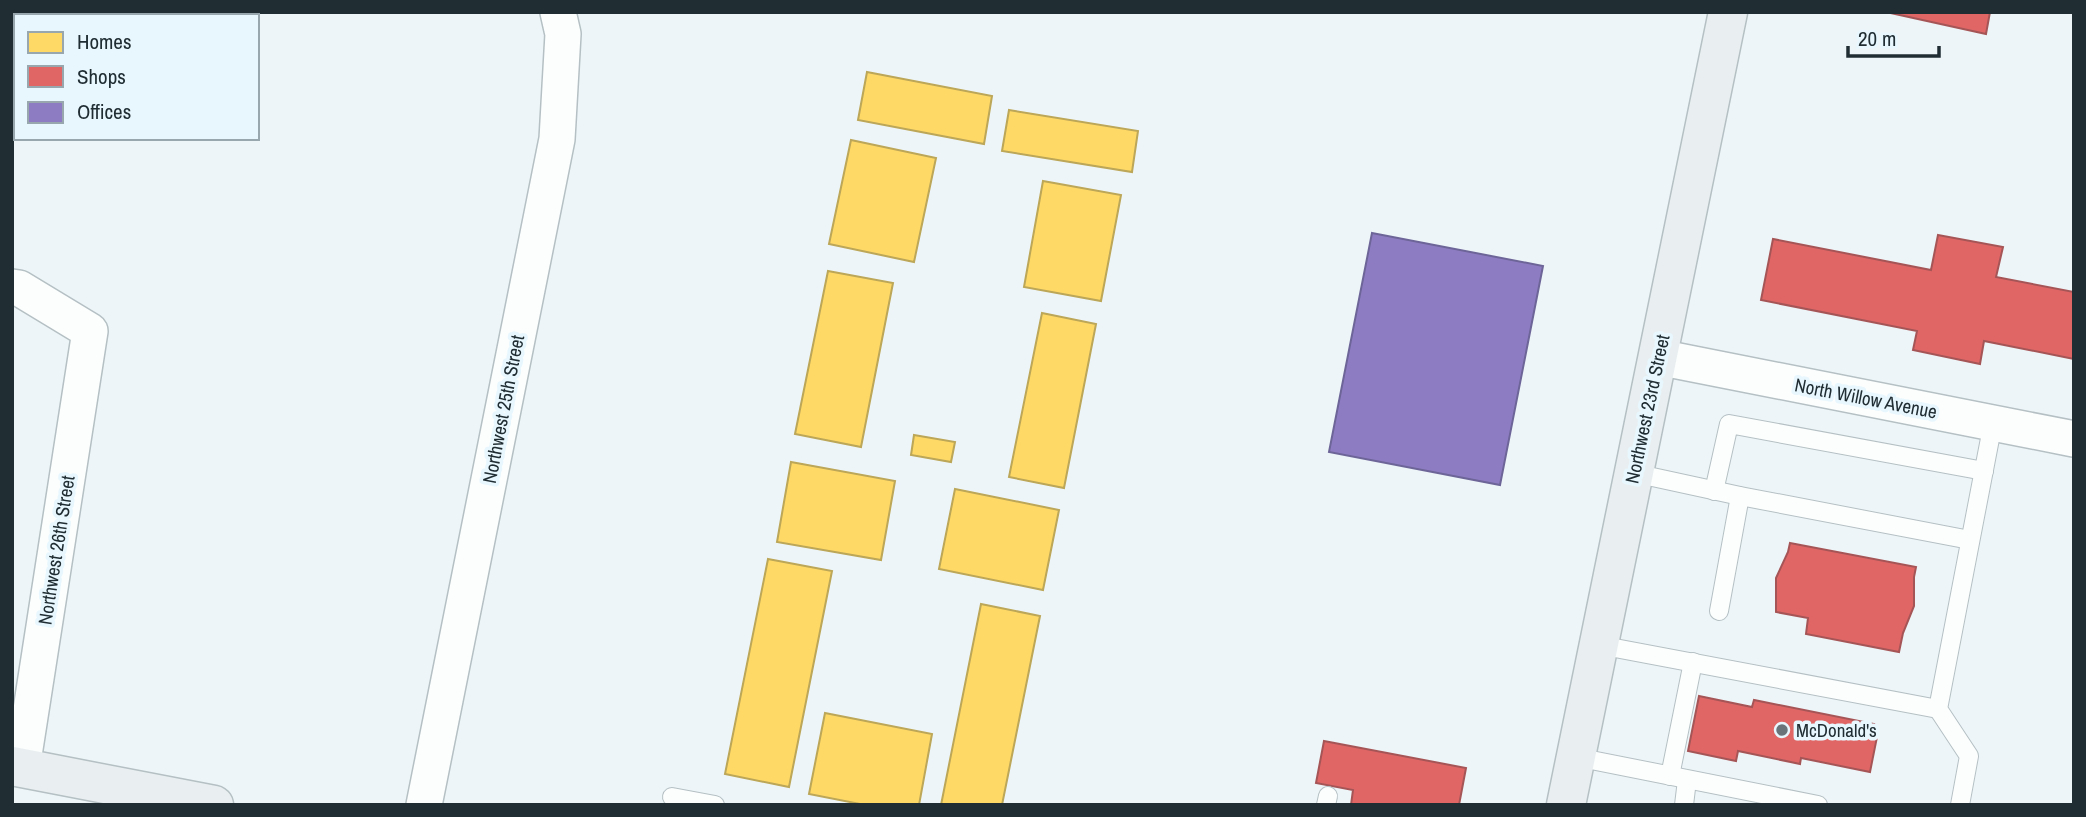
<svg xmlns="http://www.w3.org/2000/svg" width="2086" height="817" viewBox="0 0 2086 817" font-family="'Archivo Narrow',sans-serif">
  <rect width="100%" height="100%" fill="#edf5f8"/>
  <g fill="#ffd966" stroke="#bca657" stroke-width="2">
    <polygon points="867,72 992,96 984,144 858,120"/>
    <polygon points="1009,110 1138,131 1132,172 1002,151"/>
    <polygon points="851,140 936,158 914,262 829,244"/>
    <polygon points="1043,181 1121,195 1101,301 1024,287"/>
    <polygon points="828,271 893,283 861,447 795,434"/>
    <polygon points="1042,313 1096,324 1064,488 1009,477"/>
    <polygon points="914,435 955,442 951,462 911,455"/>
    <polygon points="791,462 895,481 881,560 777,542"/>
    <polygon points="955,489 1059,510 1043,590 939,569"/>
    <polygon points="768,559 832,571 789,787 725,774"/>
    <polygon points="981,604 1040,616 1002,805 941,805"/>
    <polygon points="825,713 932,734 919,805 865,805 809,794"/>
  </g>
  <g fill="#e06666" stroke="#a65557" stroke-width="2">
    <polygon points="1886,12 1990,12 1986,34"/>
    <polygon points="1938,235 2003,247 1996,277 2074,292 2074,359 1984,341 1980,364 1913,350 1917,331 1761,300 1773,239 1931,270"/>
    <polygon points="1790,543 1916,567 1914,577 1914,606 1903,633 1899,652 1806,634 1808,618 1776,612 1776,578 1788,552"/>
    <polygon points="1699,696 1752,707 1754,700 1874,724 1871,735 1877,737 1870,772 1801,758 1800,764 1738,751 1736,761 1688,751"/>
    <polygon points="1324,741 1466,768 1459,805 1351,805 1353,790 1316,783"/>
  </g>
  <polygon fill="#8e7cc3" stroke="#6d6598" stroke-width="2" points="1372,233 1543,266 1500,485 1329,452"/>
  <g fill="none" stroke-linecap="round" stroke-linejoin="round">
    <g stroke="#b5c0c4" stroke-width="20">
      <g id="lane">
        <polyline points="1634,473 1740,496 1970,540"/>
        <polyline points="1714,491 1729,424 1984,471"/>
        <polyline points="1719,611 1740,496"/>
        <polyline points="1599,645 1938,709"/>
        <polyline points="1576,757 1818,805"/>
        <polyline points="1670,776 1693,662"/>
        <polyline points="672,797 715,805"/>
        <polyline points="1326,805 1328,796"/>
        <polyline points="1684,805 1687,780"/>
        <polyline points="1960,805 1969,756 1938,709 1993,423"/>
      </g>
    </g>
    <g stroke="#b5c0c4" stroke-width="38">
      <g id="street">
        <polyline points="12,287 19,288 90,331 22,768"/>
        <polyline points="1658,357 2074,439"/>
        <polyline points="424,805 557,139 563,34 558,12"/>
      </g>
    </g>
    <g stroke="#b5c0c4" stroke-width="41">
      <g id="secondary">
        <polyline points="12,766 214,805"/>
        <polyline points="1566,805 1728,12"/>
      </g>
    </g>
    <use href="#lane" stroke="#fcfefe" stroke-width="18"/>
    <use href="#street" stroke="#fcfefe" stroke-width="35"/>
    <use href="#secondary" stroke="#e9eff0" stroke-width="38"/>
  </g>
  <circle fill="#687479" stroke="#e8f7fd" stroke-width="2.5" cx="1782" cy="730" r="7"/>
  <g text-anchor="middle" stroke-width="7" stroke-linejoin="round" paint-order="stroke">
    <g font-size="19" fill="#202e34" stroke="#e8f7fd">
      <text transform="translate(1866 398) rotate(11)" y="7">North Willow Avenue</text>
      <text transform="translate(503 409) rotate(-79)" y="7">Northwest 25th Street</text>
      <text transform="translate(1647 409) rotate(-78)" y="7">Northwest 23rd Street</text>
      <text transform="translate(56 550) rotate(-81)" y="7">Northwest 26th Street</text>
    </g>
    <g font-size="19" fill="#202e34" stroke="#e8f7fd" text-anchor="start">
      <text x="1796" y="737">McDonald's</text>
    </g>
  </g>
  <rect width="2086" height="817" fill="none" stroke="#202e34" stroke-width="28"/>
  <rect x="14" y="14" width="245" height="126" fill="#e8f7fd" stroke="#98a7ad" stroke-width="2"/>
  <rect x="28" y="32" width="35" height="21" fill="#ffd966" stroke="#98a7ad" stroke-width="2"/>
  <text x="77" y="49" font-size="21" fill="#202e34">Homes</text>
  <rect x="28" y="66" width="35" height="21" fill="#e06666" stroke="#98a7ad" stroke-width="2"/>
  <text x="77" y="84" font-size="21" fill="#202e34">Shops</text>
  <rect x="28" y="102" width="35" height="21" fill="#8e7cc3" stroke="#98a7ad" stroke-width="2"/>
  <text x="77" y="119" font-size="21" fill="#202e34">Offices</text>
  <path d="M1848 46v10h91v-10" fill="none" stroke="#202e34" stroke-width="3.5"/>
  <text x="1858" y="46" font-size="21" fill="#202e34" stroke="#e8f7fd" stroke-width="5" paint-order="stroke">20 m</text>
</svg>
